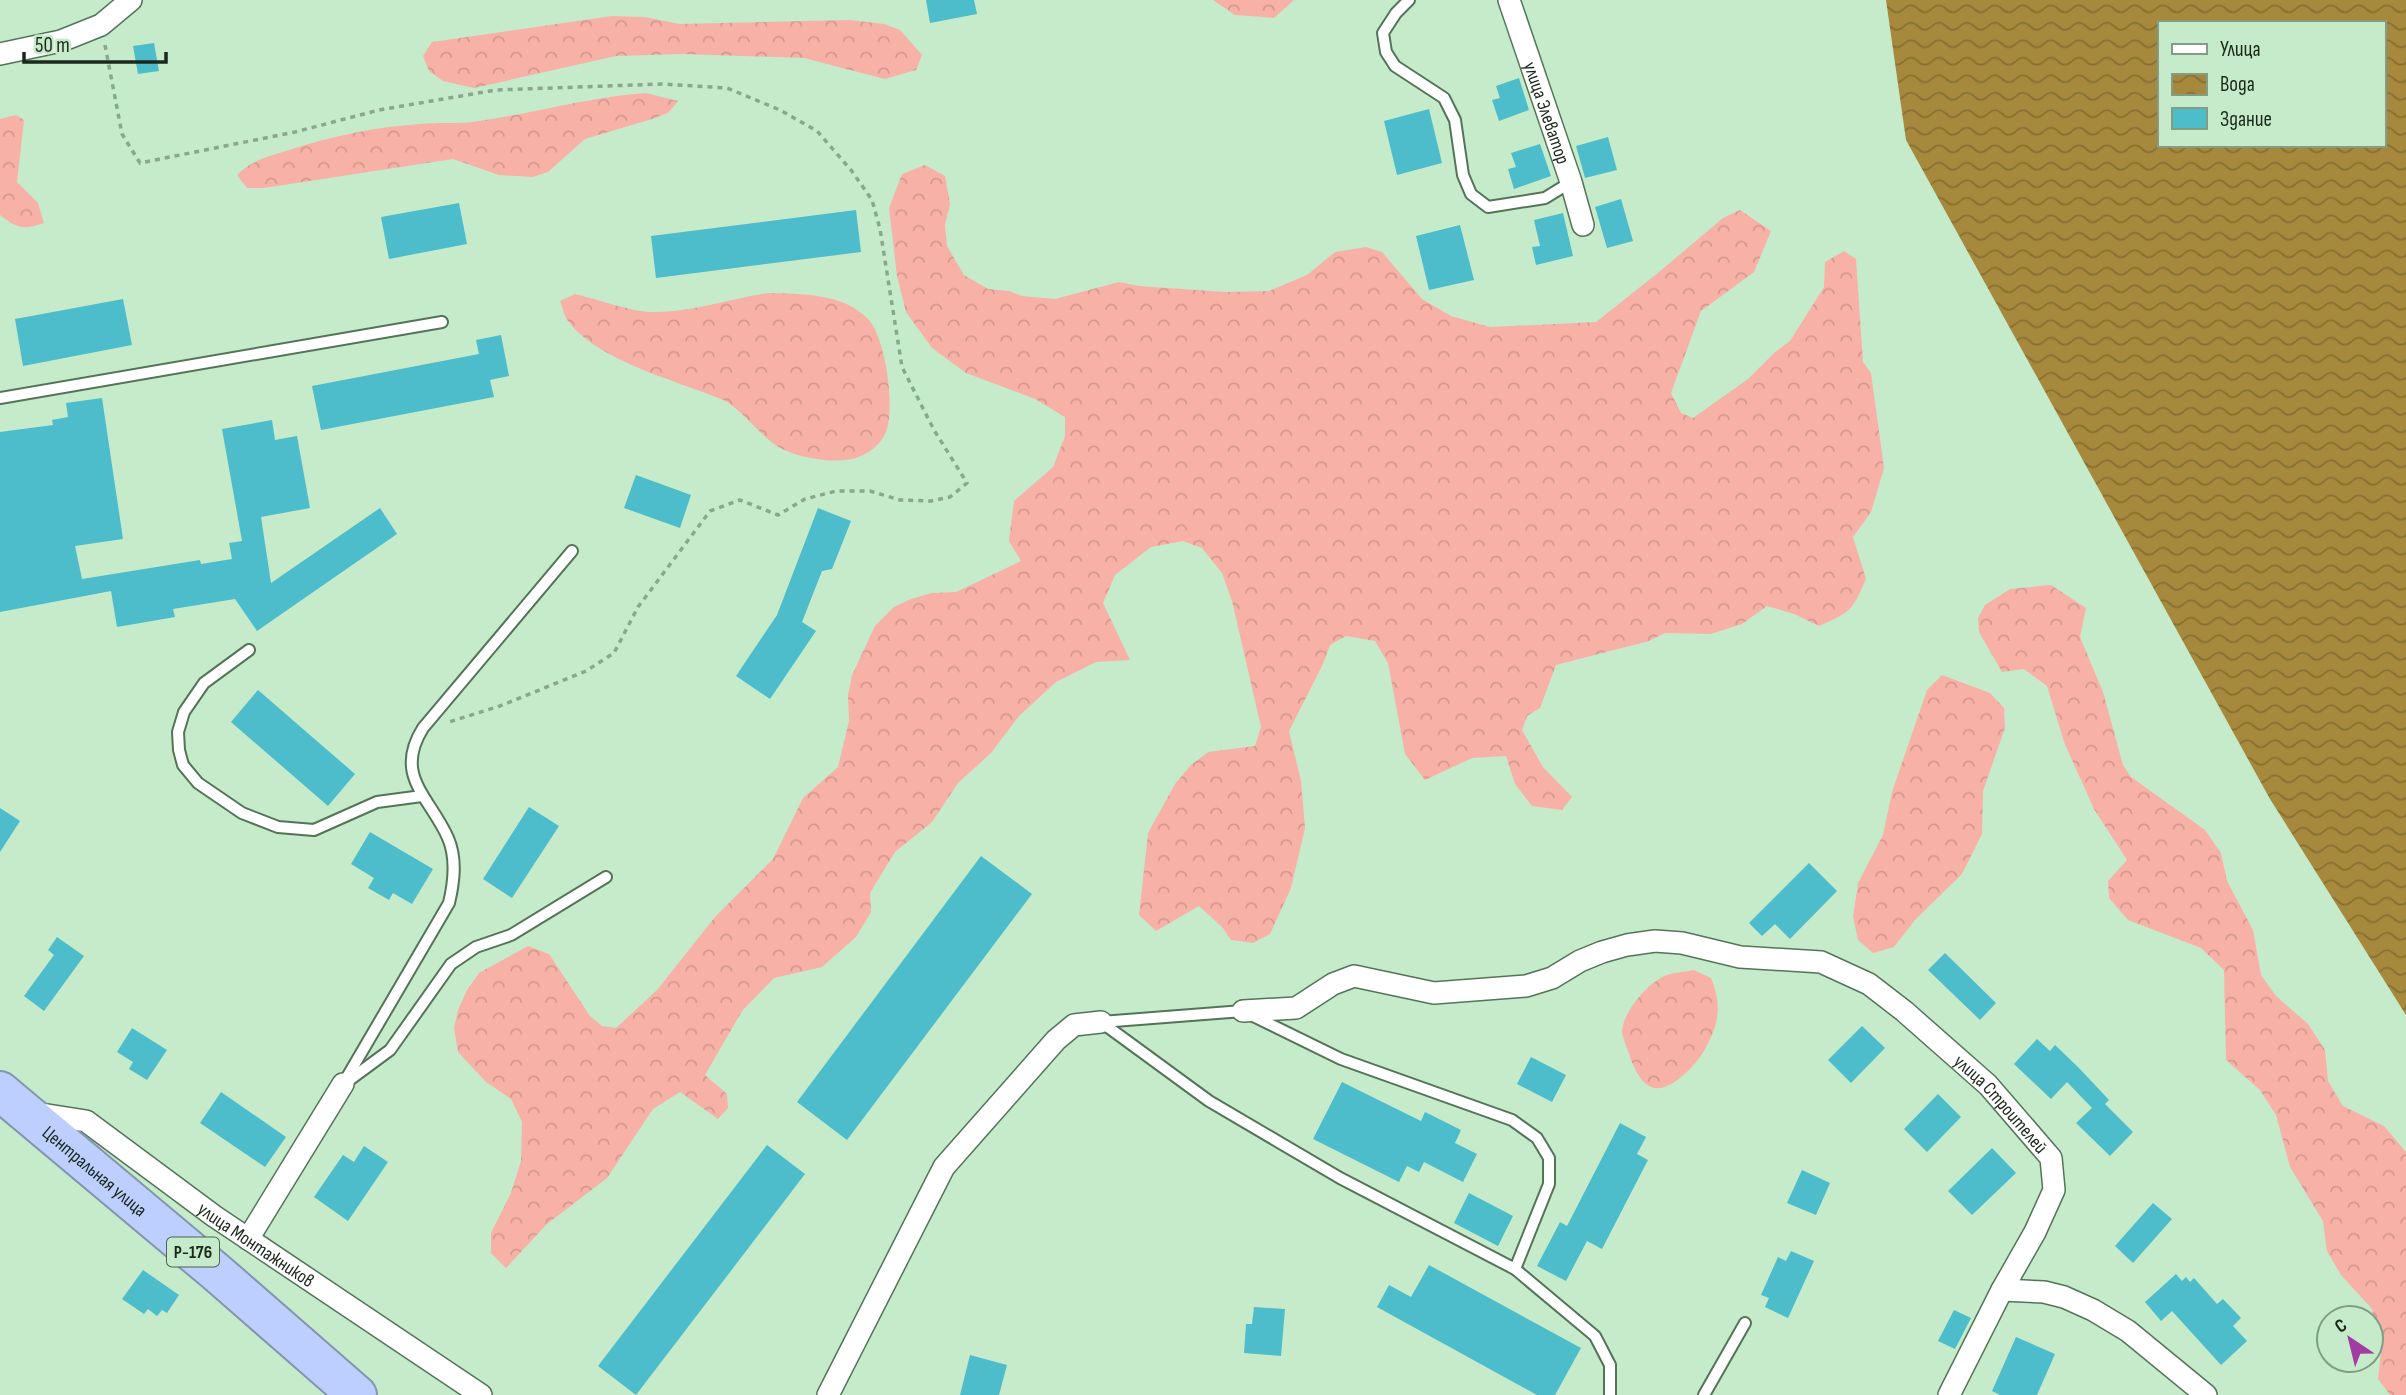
<svg xmlns="http://www.w3.org/2000/svg" width="2406" height="1395" viewBox="0 0 2406 1395" font-family="'Sofia Sans Condensed',sans-serif">
  <defs>
    <pattern id="forest-crowns" width="20" height="18" patternUnits="userSpaceOnUse" patternTransform="scale(1.75)"><rect width="20" height="18" fill="#f8b1a7"/><path d="M2 6a3 3 0 1 1 6 0M12 15a3 3 0 1 1 6 0" fill="none" stroke="#d4988f"/></pattern>
    <pattern id="water-waves" width="16" height="10" patternUnits="userSpaceOnUse" patternTransform="scale(1.75)"><rect width="16" height="10" fill="#a7893d"/><path d="M0 5q4-4 8 0t8 0" fill="none" stroke="#877032"/></pattern>
  </defs>
  <rect width="100%" height="100%" fill="#c6ebca"/>
  <g fill="url(#forest-crowns)">
    <polygon points="1213,0 1294,0 1274,18 1235,15"/>
    <polygon points="612,16 645,17 679,24 850,20 884,24 900,30 922,55 916,70 885,79 804,58 683,54 616,56 474,88 443,81 429,71 423,56 432,42"/>
    <path d="M646 93 678 101 668 113 652 119 585 139 548 172 533 177 499 175 453 159 264 188H247L237 175C253 159 268 157 289 150 332 136 375 127 420 124 437 122 455 124 473 122 531 114 588 97 646 93Z"/>
    <path d="M16 115 24 120 17 182 38 203 44 223C23 230 18 229 0 215V119Z"/>
    <path d="M925 165 945 176 950 204 945 225 947 246 964 275 988 289 1009 291 1022 296 1055 299 1119 282 1139 286 1225 292 1269 291 1307 275 1335 252 1366 247 1382 252 1422 299 1451 316 1490 327 1596 322 1659 272 1723 218 1740 210 1771 231 1754 272 1701 311 1671 393 1681 413 1693 418 1748 379 1774 353 1790 341 1824 287 1825 262 1844 251 1856 259 1863 362 1871 373 1884 468 1871 512 1853 537 1866 579C1852 611 1851 612 1819 626L1794 614 1767 606 1742 624 1711 634 1665 633 1649 641 1556 665 1540 708 1527 716 1522 730 1543 767 1572 797 1562 810 1532 806 1515 784 1506 756 1472 758 1425 780 1405 754 1388 663 1375 641 1346 636 1330 645 1323 664 1289 731 1301 781 1305 828 1291 888 1270 934 1253 943 1231 940 1223 928 1199 906 1156 931 1139 915 1148 833 1175 784 1191 765 1208 752 1255 746 1261 727 1232 601 1222 573 1202 548 1183 541 1151 547 1115 575 1103 603 1130 660 1096 662 1056 682 1019 716 991 753 958 783 932 822 895 852 870 893 871 912 856 937 822 967 774 978 742 1011 705 1075 727 1094 728 1108 718 1119 680 1092 653 1109 607 1178 547 1224 506 1268 491 1253V1233L511 1193 521 1161 522 1122 511 1099 486 1082 458 1052 454 1028 458 1010 467 990 479 973 528 946 549 954 590 1016 602 1026 616 1028 657 990 715 917 773 859 803 798 838 767 849 721 848 695 852 675 875 626 894 607 911 599 932 593 956 592 1021 561 1009 541 1014 501 1053 467 1065 436V417L1035 399 966 373 932 348 906 312 897 276 889 208 902 174Z"/>
    <path d="M769 293C802 294 843 293 868 319 886 337 897 415 884 436 879 445 870 452 861 456 840 466 792 458 774 444 758 432 744 413 727 402 718 397 707 394 697 390 657 375 594 356 568 321 564 316 563 308 560 301L575 294C597 299 634 313 655 312 693 312 731 298 769 293Z"/>
    <polygon points="2051,585 2086,608 2080,637 2103,692 2123,765 2131,777 2205,830 2221,853 2227,881 2253,930 2261,975 2276,996 2308,1024 2325,1050 2328,1081 2343,1106 2384,1126 2406,1152 2406,1395 2390,1395 2378,1379 2381,1352 2372,1309 2341,1275 2327,1251 2323,1221 2290,1167 2276,1115 2260,1090 2226,1060 2224,970 2201,948 2128,920 2109,898 2108,881 2127,860 2094,809 2064,742 2047,686 2024,669 2002,672 1979,632 1978,618 1985,605 2010,589"/>
    <polygon points="1942,675 1990,693 2004,708 2005,728 1983,791 1982,834 1962,874 1915,920 1894,947 1873,953 1858,940 1853,917 1858,883 1883,835 1892,792 1927,690"/>
    <path d="M1694 970 1711 978C1722 1004 1719 1025 1705 1049 1698 1063 1669 1095 1651 1087 1640 1082 1634 1068 1630 1057 1628 1049 1623 1040 1622 1032 1622 1013 1649 981 1667 975 1676 972 1685 972 1694 970Z"/>
  </g>
  <path fill="url(#water-waves)" fill-rule="evenodd" d="M1886 0H2406V1015L2270 799 1906 140ZM2159 23H2383V145H2159Z"/>
  <g fill="#4dbccb">
    <polygon points="926,0 974,0 977,14 930,23"/>
    <polygon points="154,43 159,71 138,74 133,46"/>
    <polygon points="1519,78 1529,110 1499,121 1492,100 1500,98 1496,86"/>
    <polygon points="1429,109 1442,163 1397,175 1384,121"/>
    <polygon points="1608,137 1617,170 1585,178 1576,146"/>
    <polygon points="1540,144 1551,176 1514,189 1508,169 1516,167 1511,153"/>
    <polygon points="1621,199 1633,241 1607,248 1595,207"/>
    <polygon points="459,203 467,244 389,259 381,217"/>
    <polygon points="856,210 861,252 656,278 651,236"/>
    <polygon points="1563,213 1573,256 1536,265 1532,247 1540,246 1534,220"/>
    <polygon points="1460,225 1474,280 1429,290 1416,236"/>
    <polygon points="123,299 132,345 23,366 15,319"/>
    <polygon points="501,335 509,376 490,380 494,397 321,430 312,386 479,354 476,340"/>
    <polygon points="102,398 123,539 75,546 82,579 200,560 201,564 232,559 229,543 242,541 222,429 272,420 275,440 297,436 310,508 261,517 271,583 380,508 397,534 257,631 235,599 173,609 175,617 117,627 111,591 0,612 0,432 53,425 52,420 68,417 66,403"/>
    <polygon points="636,475 691,495 680,528 624,508"/>
    <polygon points="818,508 851,521 832,569 822,571 802,622 816,631 770,699 736,676 777,615"/>
    <polygon points="258,690 355,774 328,806 231,722"/>
    <polygon points="529,807 559,826 512,898 483,879"/>
    <polygon points="0,808 20,821 0,852"/>
    <polygon points="370,832 433,869 412,904 393,893 389,900 368,888 374,878 351,864"/>
    <polygon points="981,856 1032,894 847,1140 797,1102"/>
    <polygon points="1809,863 1837,891 1790,939 1775,924 1762,936 1749,923"/>
    <polygon points="57,937 84,956 44,1011 24,996 54,955 48,950"/>
    <polygon points="1945,953 1996,1003 1980,1020 1928,970"/>
    <polygon points="1862,1026 1885,1048 1851,1083 1828,1060"/>
    <polygon points="132,1028 167,1050 147,1080 129,1069 133,1062 117,1052"/>
    <polygon points="2037,1039 2050,1051 2055,1045 2080,1069 2109,1100 2105,1104 2133,1132 2110,1156 2076,1123 2092,1108 2067,1082 2051,1099 2014,1064"/>
    <polygon points="1531,1057 1566,1075 1552,1102 1517,1084"/>
    <polygon points="1342,1082 1421,1121 1425,1112 1461,1130 1455,1143 1477,1154 1463,1182 1424,1162 1419,1172 1407,1166 1399,1182 1313,1139"/>
    <polygon points="221,1092 286,1137 265,1167 200,1123"/>
    <polygon points="1938,1094 1961,1117 1927,1152 1904,1129"/>
    <polygon points="1620,1123 1646,1137 1637,1154 1648,1160 1602,1249 1587,1241 1566,1281 1537,1266 1560,1222 1567,1226"/>
    <polygon points="767,1145 805,1174 636,1395 598,1366"/>
    <polygon points="364,1146 388,1162 348,1221 314,1197 343,1155 354,1162"/>
    <polygon points="1992,1148 2016,1173 1972,1215 1948,1191"/>
    <polygon points="1802,1170 1830,1183 1816,1215 1787,1203"/>
    <polygon points="1469,1193 1513,1216 1498,1246 1454,1223"/>
    <polygon points="2153,1203 2172,1219 2133,1263 2115,1246"/>
    <polygon points="1791,1251 1814,1261 1788,1318 1765,1307 1769,1298 1761,1295 1778,1257 1786,1261"/>
    <polygon points="1429,1265 1581,1348 1555,1395 1537,1395 1377,1307 1389,1285 1411,1297"/>
    <polygon points="143,1270 179,1295 167,1313 162,1310 157,1316 148,1309 144,1314 122,1299"/>
    <polygon points="2176,1274 2182,1281 2186,1277 2190,1282 2194,1278 2217,1304 2223,1299 2241,1318 2233,1326 2247,1341 2221,1365 2172,1311 2161,1321 2145,1302"/>
    <polygon points="1254,1307 1285,1309 1281,1356 1244,1353 1246,1324 1252,1324"/>
    <polygon points="1954,1310 1971,1318 1955,1349 1938,1341"/>
    <polygon points="2016,1337 2055,1354 2037,1395 2000,1395 1992,1391"/>
    <polygon points="970,1355 1007,1365 999,1395 960,1395"/>
  </g>
  <g fill="none" stroke-linecap="round" stroke-linejoin="round">
    <g stroke="#547458" stroke-width="14">
      <g id="lane">
        <polyline points="1409,0 1396,13 1383,33 1386,52 1395,66 1444,98 1455,120 1463,175 1471,194 1488,207 1545,198 1571,182"/>
        <polyline points="0,398 442,322"/>
        <polyline points="249,650 204,683 184,712 178,732 179,750 183,765 198,783 242,813 278,827 314,830 377,802 422,796"/>
        <polyline points="1101,1022 1209,1101 1340,1178 1515,1269 1595,1336 1610,1365 1610,1395"/>
        <polyline points="1101,1022 1243,1011 1341,1059 1512,1120 1537,1138 1549,1158 1549,1184 1515,1269"/>
        <polyline points="348,1081 390,1050 451,964 476,947 511,935 606,877"/>
        <path d="M343 1084 449 903C454 882 457 859 448 838 430 797 393 776 423 728L572 551"/>
        <polyline points="1704,1395 1745,1323"/>
      </g>
    </g>
    <g stroke="#547458" stroke-width="24">
      <g id="street">
        <path id="s1" d="M1509 0 1571 182 1583 225"/>
        <polyline points="0,54 61,41 101,25 131,0"/>
        <path id="s2" d="M1243 1011 1296 1008 1333 984 1354 976 1434 993 1526 986 1552 978 1580 961 1602 952 1627 945 1655 941 1682 943 1740 957 1821 962 1869 984 1904 1011 1988 1085 2051 1158 2054 1190 2035 1232 2002 1290 1949 1395"/>
        <path id="s3" d="M35 1113 86 1121 214 1216 481 1395"/>
        <polyline points="248,1239 343,1084"/>
        <polyline points="2002,1290 2044,1292 2064,1297 2093,1310 2128,1331 2206,1395"/>
        <polyline points="828,1395 944,1167 1056,1040 1074,1025 1101,1022"/>
      </g>
    </g>
    <g stroke="#8495af" stroke-width="42">
      <g id="highway">
        <path id="s4" d="M0 1091 216 1272 357 1395"/>
      </g>
    </g>
    <polyline stroke="#8aa68d" stroke-width="3.5" stroke-dasharray="5 5" stroke-linecap="butt" points="105,45 122,134 140,163 295,132 379,110 496,90 662,84 727,88 780,110 817,131 851,170 872,200 880,229 902,367 934,430 967,483 950,497 931,501 900,500 870,491 836,491 805,499 778,515 740,500 710,511 638,607 614,653 586,671 500,706 446,723"/>
    <use href="#lane" stroke="#fff" stroke-width="10"/>
    <use href="#street" stroke="#fff" stroke-width="21"/>
    <use href="#highway" stroke="#bccffe" stroke-width="38"/>
  </g>
  <g text-anchor="middle" stroke-width="5" stroke-linejoin="round" paint-order="stroke">
    <rect fill="#c6ebca" stroke="#4e6250" stroke-width="2" x="167" y="1237.5" width="52" height="29" rx="5"/>
    <g font-size="18" font-weight="bold" fill="#1b281c">
      <text x="193" y="1258">Р-176</text>
    </g>
    <g font-size="19" fill="#1b281c" stroke="#c6ebca">
      <text dy="7" stroke="none"><textPath href="#s1" startOffset="119">улица Элеватор</textPath></text>
      <text dy="7" stroke="none"><textPath href="#s2" startOffset="831">улица Строителей</textPath></text>
      <text dy="7" stroke="none"><textPath href="#s4" startOffset="124">Центральная улица</textPath></text>
      <text dy="7" stroke="none"><textPath href="#s3" startOffset="262">улица Монтажников</textPath></text>
    </g>
  </g>
  <rect x="2158" y="21" width="228" height="126" fill="#c6ebca" stroke="#829d84" stroke-width="2"/>
  <rect x="2172" y="44" width="35" height="10" fill="#ffffff" stroke="#829d84" stroke-width="2"/>
  <text x="2220" y="56" font-size="21" fill="#1b281c">Улица</text>
  <rect x="2172" y="74" width="35" height="21" fill="url(#water-waves)" stroke="#829d84" stroke-width="2"/>
  <text x="2220" y="91" font-size="21" fill="#1b281c">Вода</text>
  <rect x="2172" y="108" width="35" height="21" fill="#4dbccb" stroke="#829d84" stroke-width="2"/>
  <text x="2220" y="126" font-size="21" fill="#1b281c">Здание</text>
  <g transform="translate(2350 1339) rotate(325)"><circle r="33" fill="#c6ebca" stroke="#829d84" stroke-width="2"/>
  <path d="M0-5L12 26L0 18L-12 26Z" fill="#a13ca0"/>
  <text y="-10" font-size="19" font-weight="bold" text-anchor="middle" fill="#1b281c">С</text>
  </g>
  <path d="M24 52v10h142v-10" fill="none" stroke="#1b281c" stroke-width="3.5"/>
  <text x="35" y="52" font-size="21" fill="#1b281c" stroke="#c6ebca" stroke-width="5" paint-order="stroke">50 m</text>
</svg>
